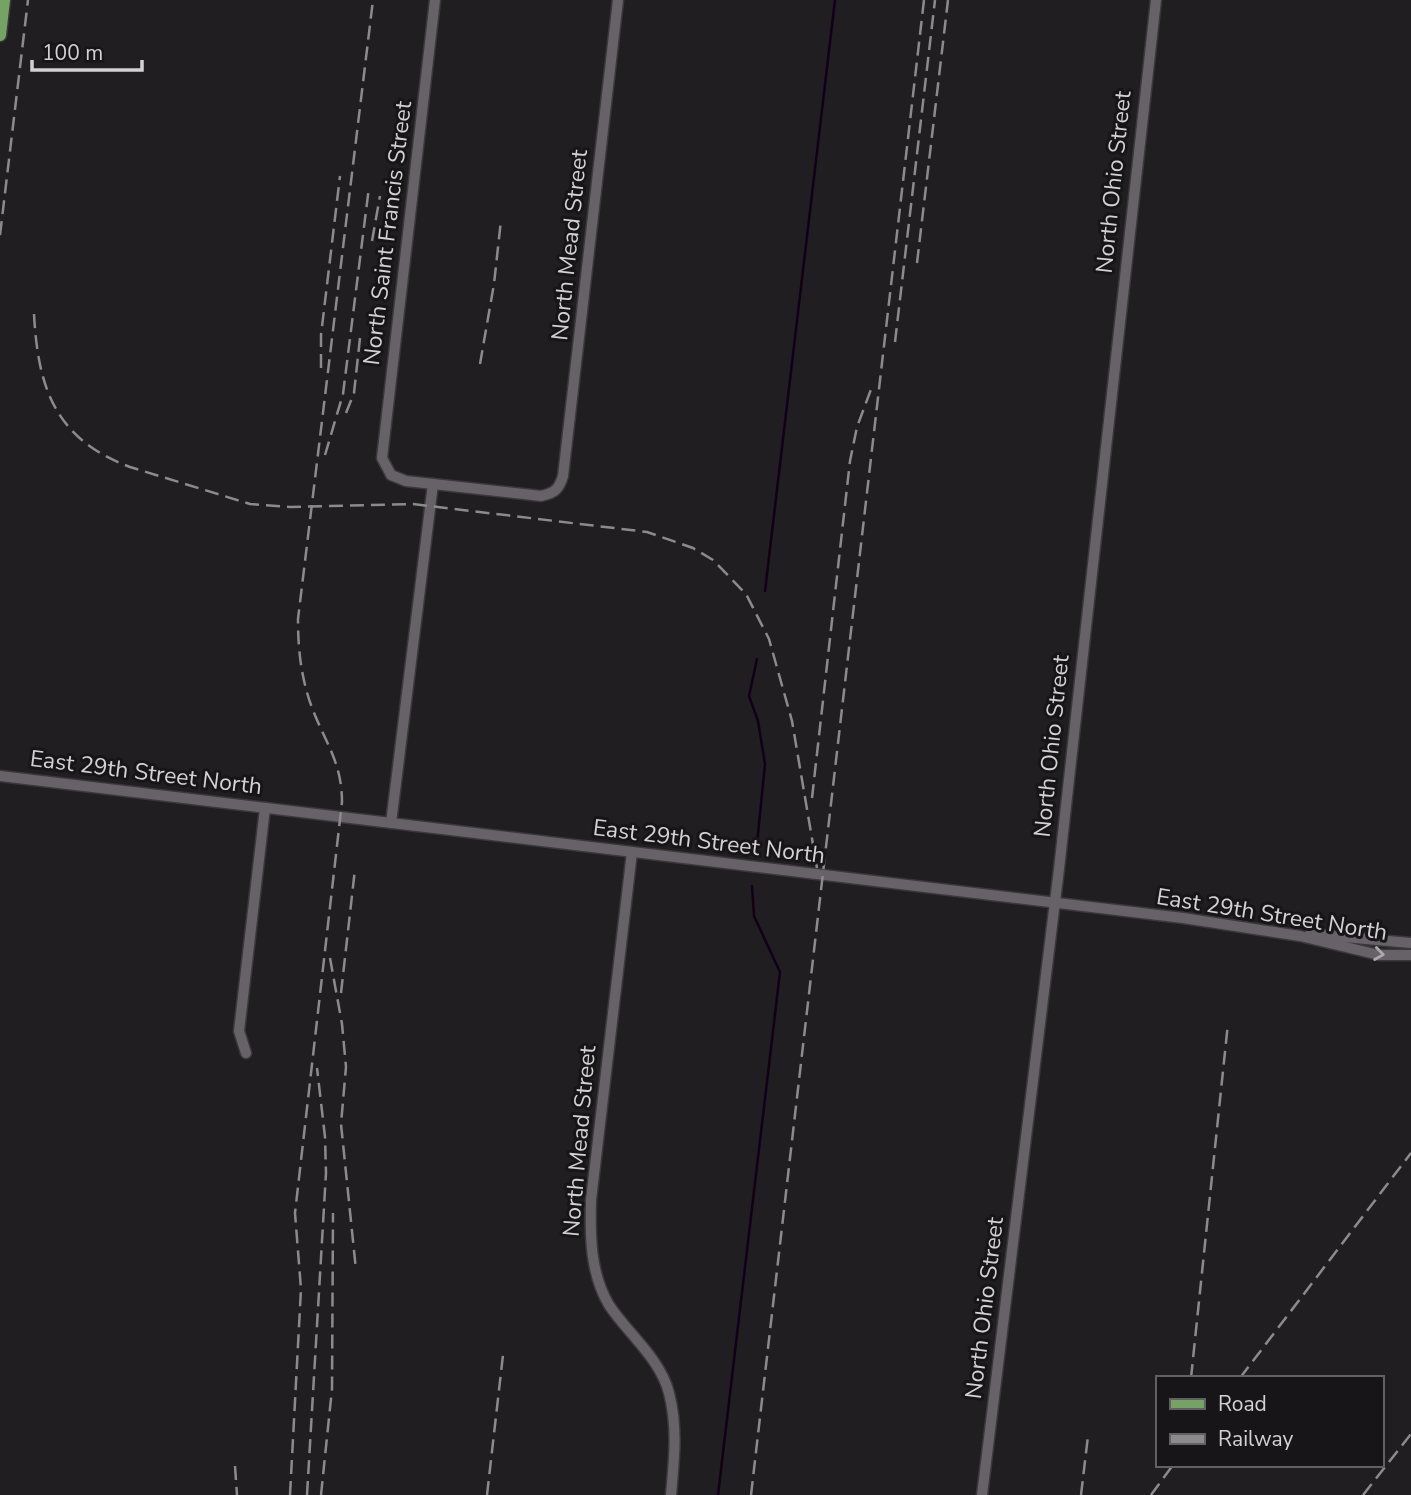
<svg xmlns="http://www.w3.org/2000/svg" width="1411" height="1495" viewBox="0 0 1411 1495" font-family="'Nunito Sans',sans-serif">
  <rect width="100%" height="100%" fill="#211e22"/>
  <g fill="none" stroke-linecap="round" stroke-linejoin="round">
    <g stroke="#120019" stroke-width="2.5">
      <polyline points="765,591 835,0"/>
      <polyline points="757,659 749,696 758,721 765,764 757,844"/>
      <polyline points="718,1495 780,972 754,916 752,886"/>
    </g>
    <g stroke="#3b383c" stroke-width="13">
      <g id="minor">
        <path d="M435 0 382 458 391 475 406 481 541 496C555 493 559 489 563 476L618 0"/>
        <polyline points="0,776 1183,918 1300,936 1379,955 1411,955"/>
        <polyline points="391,823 433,484"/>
        <path d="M632 852 591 1200C590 1235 590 1273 609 1305 628 1334 660 1358 669 1393 678 1428 674 1460 671 1495"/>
        <polyline points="1310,934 1411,943"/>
        <polyline points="246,1053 239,1031 265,808"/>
        <polyline points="982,1495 1059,869 1156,0"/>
      </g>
    </g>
    <g stroke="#3b383c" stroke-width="15">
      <polyline id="major" points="0,35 4,0"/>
    </g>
    <use href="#minor" stroke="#666267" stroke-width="10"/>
    <use href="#major" stroke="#74a363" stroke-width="12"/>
    <g stroke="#8d8a8e" stroke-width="2.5" stroke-dasharray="14 7" stroke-linecap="butt">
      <polyline points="0,235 28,0"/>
      <polyline points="372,241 380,196"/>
      <polyline points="917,263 948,0"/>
      <path d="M34 314C38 388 55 439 130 467L250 504 290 507 413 504 647 532 693 548 713 560 746 594 769 639 792 721 817 868"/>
      <polyline points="895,342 935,0"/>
      <polyline points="480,364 494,284 501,220"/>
      <polyline points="321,368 321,335 340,176"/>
      <polyline points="346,413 354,393 360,338"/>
      <polyline points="325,455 343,394 369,187"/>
      <polyline points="812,798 850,461 857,427 873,384"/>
      <polyline points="330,958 342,1024 346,1067 341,1124 356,1270"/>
      <polyline points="341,993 355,869"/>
      <polyline points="1191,1378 1228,1023"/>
      <polyline points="1240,1378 1411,1153"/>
      <polyline points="235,1466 237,1495"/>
      <path d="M290 1495 301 1289 295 1213 342 802C342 761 324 741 311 705 301 677 298 649 298 619L373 0"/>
      <polyline points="307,1495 326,1173 325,1137 317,1068"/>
      <polyline points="321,1495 332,1389 333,1213"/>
      <polyline points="487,1495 503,1355"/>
      <polyline points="751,1495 924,0"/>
      <polyline points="1081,1495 1088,1436"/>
      <polyline points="1151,1495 1173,1465"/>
      <polyline points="1363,1495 1411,1434"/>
    </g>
  </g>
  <defs><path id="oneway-chevron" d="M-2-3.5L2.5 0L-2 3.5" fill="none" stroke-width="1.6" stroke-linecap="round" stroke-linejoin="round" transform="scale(1.75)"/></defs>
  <use stroke="#adaaae" href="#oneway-chevron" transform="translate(1379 954) rotate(8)"/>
  <g text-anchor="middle" stroke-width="6" stroke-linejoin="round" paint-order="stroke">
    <g font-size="23" fill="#d3d1d4" stroke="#181519">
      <text transform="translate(1113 182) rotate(-84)" y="8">North Ohio Street</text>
      <text transform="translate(387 233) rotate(-83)" y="8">North Saint Francis Street</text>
      <text transform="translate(569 245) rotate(-84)" y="8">North Mead Street</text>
      <text transform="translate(1051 746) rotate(-84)" y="8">North Ohio Street</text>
      <text transform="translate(146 772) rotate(7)" y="8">East 29th Street North</text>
      <text transform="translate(709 841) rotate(7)" y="8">East 29th Street North</text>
      <text transform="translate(1272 914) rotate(9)" y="8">East 29th Street North</text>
      <text transform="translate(579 1141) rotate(-85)" y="8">North Mead Street</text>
      <text transform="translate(984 1308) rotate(-83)" y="8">North Ohio Street</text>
    </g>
  </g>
  <rect x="1156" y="1376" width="228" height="91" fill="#181519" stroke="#636064" stroke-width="2"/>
  <rect x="1170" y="1399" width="35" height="10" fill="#74a363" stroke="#636064" stroke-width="2"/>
  <text x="1218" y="1411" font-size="21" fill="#d3d1d4">Road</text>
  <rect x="1170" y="1434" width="35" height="10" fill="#8d8a8e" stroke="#636064" stroke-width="2"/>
  <text x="1218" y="1446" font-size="21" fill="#d3d1d4">Railway</text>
  <path d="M32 60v10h110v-10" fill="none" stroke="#d3d1d4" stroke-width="3.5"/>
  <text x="42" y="60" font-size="21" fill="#d3d1d4" stroke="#181519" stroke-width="5" paint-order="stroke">100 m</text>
</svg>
